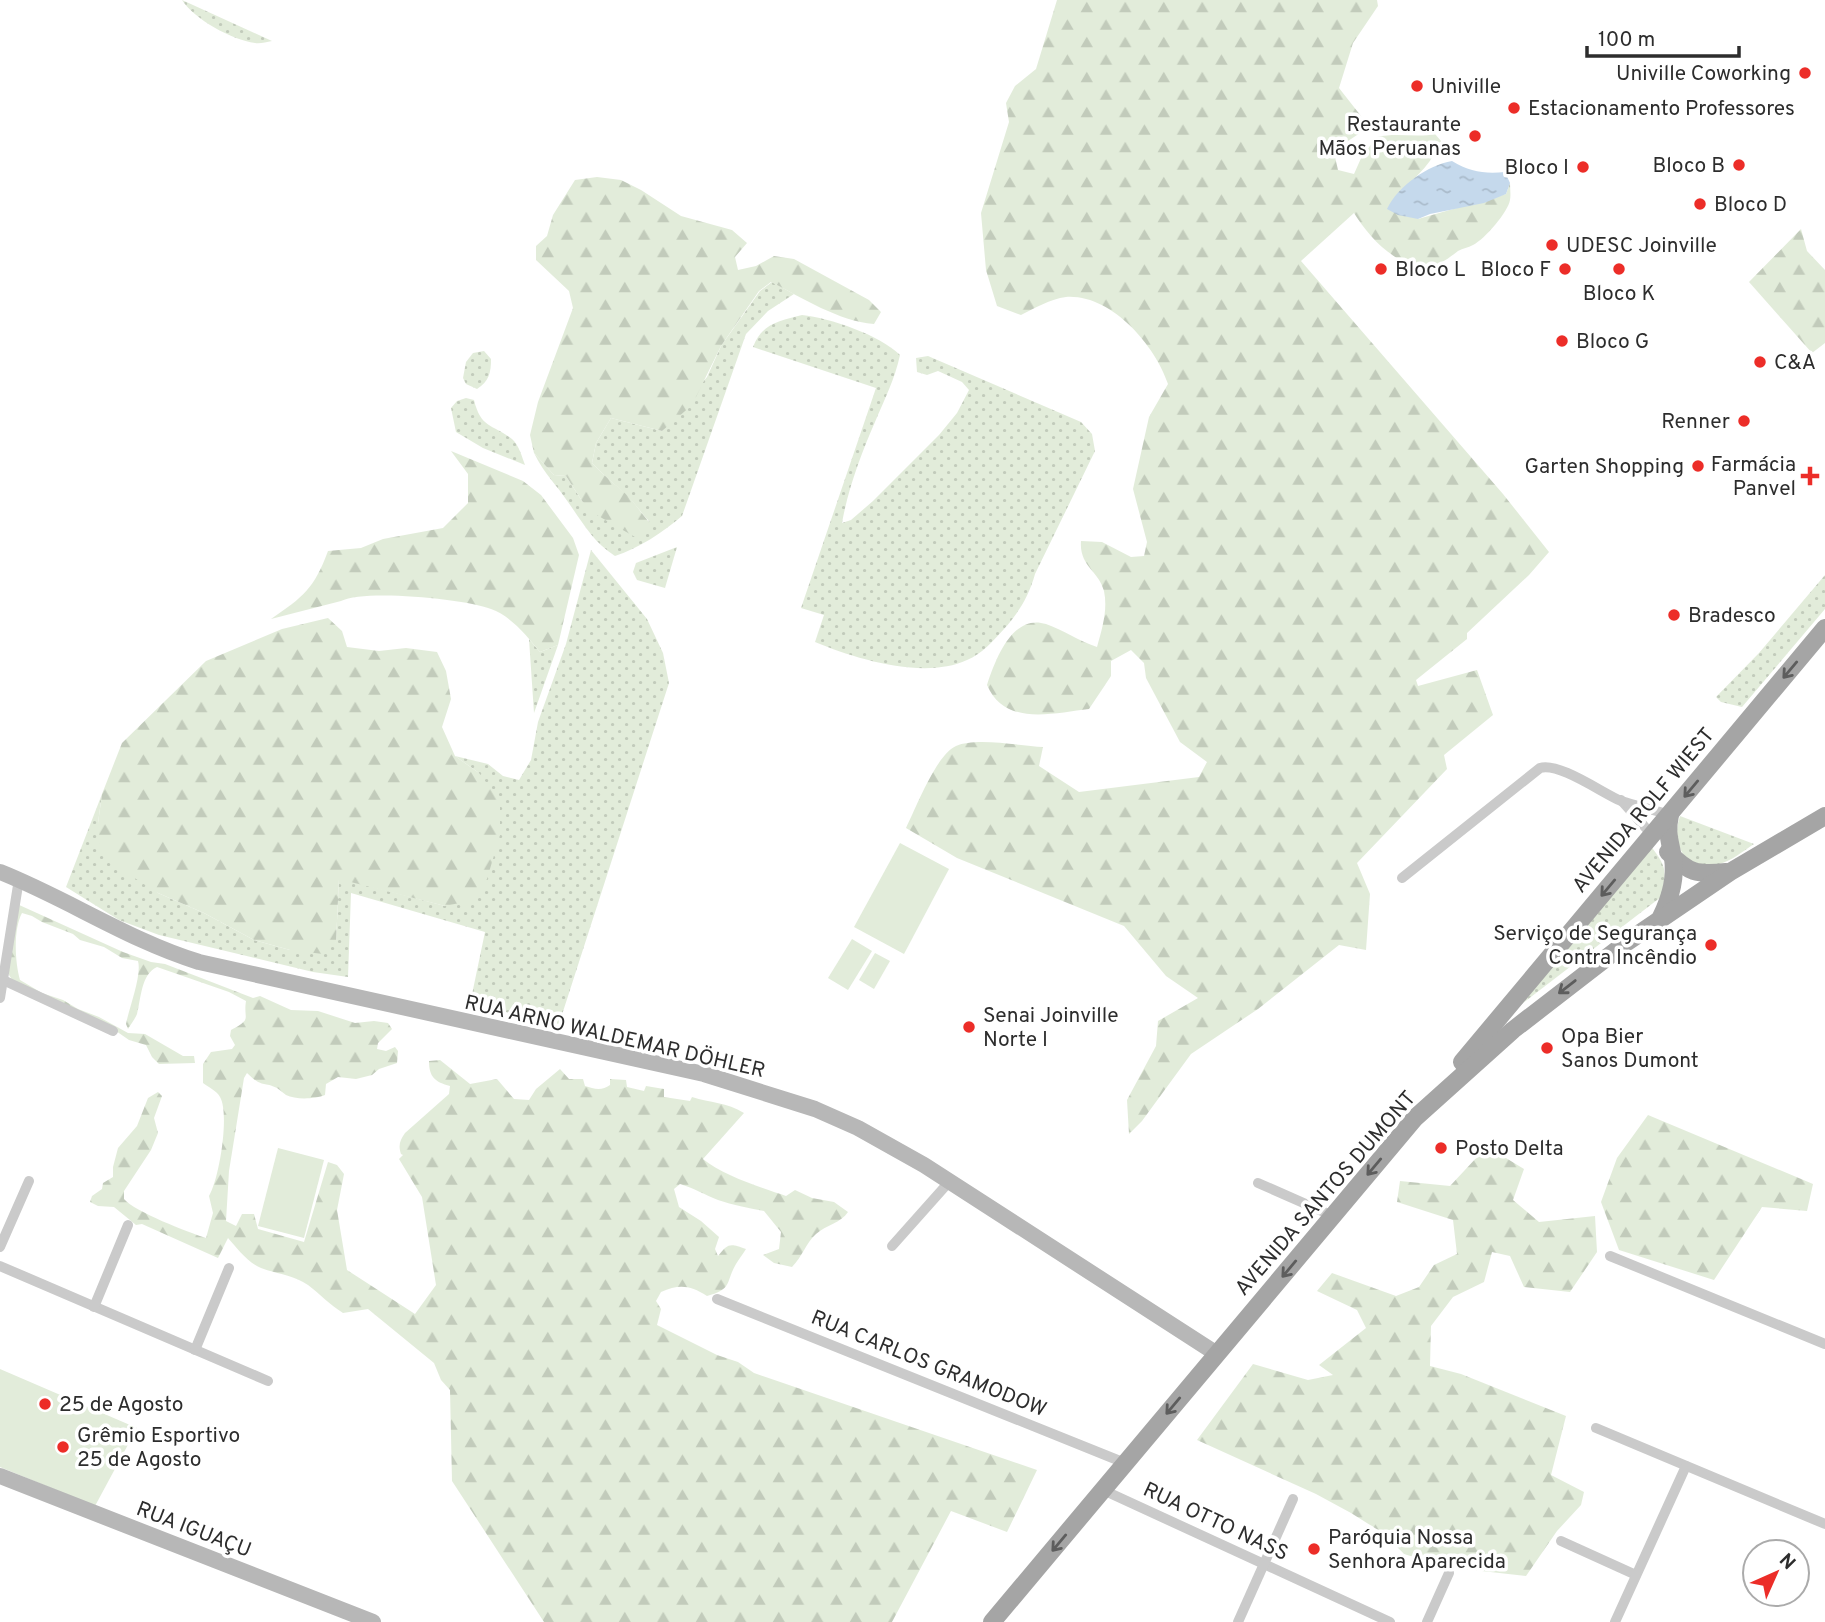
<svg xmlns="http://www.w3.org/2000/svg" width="1825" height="1622" viewBox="0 0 1825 1622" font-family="Overpass,sans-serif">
  <defs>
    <pattern id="grass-dots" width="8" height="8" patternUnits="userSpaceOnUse" patternTransform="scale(1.75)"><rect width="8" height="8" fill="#e2ecda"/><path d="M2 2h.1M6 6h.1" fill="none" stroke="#c2cbbb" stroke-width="1.8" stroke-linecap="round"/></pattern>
    <pattern id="forest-firs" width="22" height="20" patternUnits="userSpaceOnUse" patternTransform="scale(1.75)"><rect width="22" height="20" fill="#e2ecda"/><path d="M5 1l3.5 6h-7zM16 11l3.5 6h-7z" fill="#c2cbbb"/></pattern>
    <pattern id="water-ripples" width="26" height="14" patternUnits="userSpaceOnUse" patternTransform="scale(1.75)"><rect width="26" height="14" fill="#c5d9ec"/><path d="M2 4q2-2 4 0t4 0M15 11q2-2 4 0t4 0" fill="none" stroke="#aabbcb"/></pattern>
  </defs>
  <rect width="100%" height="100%" fill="#fff"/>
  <g fill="url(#grass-dots)">
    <path d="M182 0 272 41C266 42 260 44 255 43 232 40 194 19 182 0Z"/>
    <path d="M772 282 794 294 768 311 746 334 682 516C662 533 639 548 615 556 593 542 583 523 568 502 556 484 545 475 534 453L554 475 566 476 582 501 635 536 649 521C641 513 635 503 626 495 615 484 603 475 592 463L596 443 611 418 662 431 707 377 721 346 760 291Z"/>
    <path d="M802 315C830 318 880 335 900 355 895 379 884 400 875 422 861 454 848 489 842 523L851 520 873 501 939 435 957 413 969 390 962 382 938 371 927 375 917 372 916 358 928 356 1081 422 1092 434 1095 451 1035 574C1029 596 1019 612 1004 629 993 641 982 654 967 660 924 680 856 659 815 642L824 615 801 608 876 388 753 347C762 323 780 321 802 315Z"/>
    <path d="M484 351 491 359C491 373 489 381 477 389L466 384 463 378 466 362 473 353Z"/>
    <path d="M466 398 474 400C481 429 493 424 512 439 519 445 522 457 525 465L483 448 456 432 451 408 457 401Z"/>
    <polygon points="677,547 665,588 637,580 633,572 636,563"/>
    <polygon points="591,550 647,619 663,653 669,683 559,1024 470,1004 485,932 351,893 348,977 313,972 159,935 119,920 66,887 102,794 98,823 158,893 204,913 254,940 290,950 336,942 339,878 445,906 479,773 455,756 488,764 503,776 519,780 531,760 538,722 566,644"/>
    <polygon points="1825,575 1825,609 1742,707 1721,702 1716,697 1759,653"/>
    <polygon points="529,639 540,652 558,645 534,713"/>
    <path d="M1680 816 1754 844C1743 851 1732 861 1719 864 1686 873 1670 845 1680 816Z"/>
    <path d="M1649 844C1667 867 1667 870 1661 897L1519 1006Z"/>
  </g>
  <g fill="url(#forest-firs)">
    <path d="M1057 0H1377L1378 6 1353 43 1339 88 1361 116 1363 131 1348 141 1335 157 1338 170 1354 174 1362 156 1377 137C1397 132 1416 138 1435 134L1441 141C1433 161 1418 176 1401 191L1418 219 1506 194 1510 183C1510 188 1511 195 1510 200 1508 212 1485 239 1473 245 1468 248 1463 248 1458 251 1449 258 1436 268 1425 267 1395 266 1368 236 1354 213L1301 261 1503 494 1549 552 1529 575 1467 633V639L1416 680 1418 686 1477 670 1493 715 1444 755 1447 769 1357 863 1370 894 1366 950 1339 945 1258 1009 1191 1054 1142 1121 1129 1134 1127 1100 1156 1046 1158 1021 1198 998 1166 976 1124 926 957 858 906 828C916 808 936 755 956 746 976 737 1021 746 1043 747L1039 766 1079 792 1199 777 1207 762 1180 742 1146 678 1144 663 1131 650 1111 661V676L1089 709C1053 713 1005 727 987 685 995 661 1012 613 1046 624 1063 630 1079 641 1097 647 1102 629 1108 610 1104 591 1099 571 1079 566 1081 541L1102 542 1131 557 1144 556 1147 542 1133 489 1149 417 1168 384C1155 345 1111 294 1066 297 1050 299 1035 308 1021 315L997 306 986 270 981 213 1009 122 1006 103 1015 86 1036 69Z"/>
    <path d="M597 177 621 180 641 190 681 216 732 230 747 243 735 257 738 270 756 266 774 256 794 259 869 300 881 312 874 324C838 321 803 298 771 282L759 291 721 346 692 405 662 431 611 418 596 443 592 463C603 475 615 484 627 495 635 503 641 513 649 522L647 533 635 537 595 514 582 501 566 476 554 475 534 453 530 435 538 402 573 308 569 291 536 260V246L547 236 553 215 575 180Z"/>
    <polygon points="1801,229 1807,251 1825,270 1825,343 1812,353 1749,282"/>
    <path d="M451 451 523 481 541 495 573 538 579 555 558 645 540 652C527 636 511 616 491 609 465 599 365 589 341 601L271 619C303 597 314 589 328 551L361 548 383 539 443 528 468 503V474Z"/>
    <polygon points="328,618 342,631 347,647 379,651 406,648 437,652 446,671 451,699 442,727 455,756 479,773 500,801 500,835 487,879 474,900 445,906 339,879 336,942 323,954 290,950 254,940 204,913 158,893 122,870 100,846 98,823 102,794 122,743 206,661 282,629"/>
    <path d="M17 904 123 952 151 962 165 964 253 998 260 996 291 1010 318 1011 355 1023 374 1021 388 1023 392 1029 378 1043 377 1049 386 1051 395 1047 398 1051 397 1063 379 1069 372 1075 356 1079 338 1077 326 1084 325 1095C315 1099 296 1100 286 1095 283 1093 280 1090 277 1088 262 1081 262 1088 247 1073L244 1078 229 1171 226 1221 236 1226 242 1214H254L258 1229 304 1242 328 1162 337 1165 344 1174 337 1210 347 1270 415 1314 436 1285 422 1197 399 1159 403 1155 401 1154C398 1145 400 1140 405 1133L449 1094 450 1086C435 1082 429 1077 429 1061L440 1060 470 1084 497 1079 514 1099 529 1100 536 1089 560 1069 569 1079H583L585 1086C594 1089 602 1091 610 1085V1079L626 1080 627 1087 644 1091 646 1086 664 1089V1097L690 1101 692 1097C710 1103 727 1102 744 1113L703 1159C722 1175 762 1188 786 1196L795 1190 812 1198 834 1202 848 1212C841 1223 826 1225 816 1234 806 1243 802 1257 792 1267L774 1263 763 1255 779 1249 781 1232 764 1211C748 1208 733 1205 718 1200 705 1195 694 1188 680 1184L674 1189 679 1207 701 1221 719 1237 715 1249 718 1256C728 1243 730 1243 746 1249 743 1254 739 1259 736 1264 725 1283 733 1289 707 1296 690 1285 679 1284 661 1292L656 1301 661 1309 657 1325 717 1355 738 1362 754 1373 1037 1470 1007 1532 951 1511 892 1622H544L452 1481 450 1390 441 1380 434 1363 368 1309 343 1313C330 1305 320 1294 308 1285 293 1275 277 1274 261 1268 247 1262 237 1248 228 1238L218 1258 142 1224 136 1225 114 1207 98 1206 90 1202 92 1196 102 1189 103 1183 113 1177V1167L118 1148 137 1126 148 1098 158 1092 162 1096 154 1118 158 1133 151 1150 124 1191V1199C135 1212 188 1232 206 1238L213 1213 209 1196C219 1180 230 1114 220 1097 217 1091 208 1087 203 1083V1064L211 1052 232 1049 235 1045 230 1036 231 1030C253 1018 243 1020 246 1001L229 992 157 967C141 974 141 999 137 1014 135 1019 131 1024 128 1029L126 1024C129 1008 142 975 138 961L122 958 104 947 80 940 73 934 42 922 32 916 22 913C13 930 15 962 20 980L42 993 63 1000 78 1009 99 1017 128 1033 145 1034 183 1056H194L195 1063 159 1064 152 1057 146 1045 129 1040 116 1031 15 984 9 975V966Z"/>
    <polygon points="1648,1115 1813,1184 1807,1211 1762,1207 1714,1280 1619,1250 1601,1202 1617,1158"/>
    <polygon points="1496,1152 1524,1169 1513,1200 1539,1222 1595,1216 1597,1252 1570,1292 1524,1287 1510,1256 1492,1252 1484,1282 1453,1297 1431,1326 1430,1366 1461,1374 1566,1416 1551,1475 1584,1492 1581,1505 1557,1531 1526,1576 1446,1567 1404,1554 1386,1535 1351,1513 1316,1494 1197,1440 1253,1364 1308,1380 1333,1375 1319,1365 1366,1328 1357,1310 1317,1291 1332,1273 1396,1296 1419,1287 1434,1265 1457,1254 1453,1220 1397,1202 1400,1181 1450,1186 1478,1156"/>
  </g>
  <g fill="#e2ecda">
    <polygon points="900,843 949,869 904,954 854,927"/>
    <polygon points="852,939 872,951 848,990 828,978"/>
    <polygon points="875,953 890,961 874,989 859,980"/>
    <polygon points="278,1148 324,1160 304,1238 258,1226"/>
    <polygon points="0,1369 137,1428 95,1506 0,1467"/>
  </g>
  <path fill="url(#water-ripples)" d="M1452 161C1470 172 1485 174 1505 172L1510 183 1506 194 1484 203 1430 214 1418 219 1398 215 1387 209C1398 186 1428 165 1452 161Z"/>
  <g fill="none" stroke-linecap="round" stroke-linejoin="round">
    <g stroke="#cacaca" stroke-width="10">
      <polyline points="1621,800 1652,835"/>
      <path d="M1402 878 1540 768C1559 762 1602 793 1621 801 1637 806 1654 810 1670 815"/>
      <polyline points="3,980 113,1031"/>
      <polyline points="0,998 19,879"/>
      <polyline points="1258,1183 1333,1216"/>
      <polyline points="892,1246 949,1182"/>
      <polyline points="0,1247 29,1181"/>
      <polyline points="1610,1256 1825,1344"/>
      <polyline points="0,1266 268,1381"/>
      <polyline points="717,1299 1125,1463"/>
      <polyline points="94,1307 128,1225"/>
      <polyline points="195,1350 229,1268"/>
      <polyline points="1596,1428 1825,1524"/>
      <polyline points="1103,1490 1390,1622"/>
      <polyline points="1561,1541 1636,1575"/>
      <polyline points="1238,1622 1293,1499"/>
      <polyline points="1427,1622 1449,1573"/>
      <polyline points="1615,1622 1686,1466"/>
    </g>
    <g stroke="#b7b7b7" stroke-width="16">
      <path d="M0 872C68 899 128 940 199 962L704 1074 815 1109 858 1128 924 1165 1217 1354"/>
      <polyline points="0,1476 373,1622"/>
    </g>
    <g stroke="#a5a5a5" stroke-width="18">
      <path d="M1668 852C1689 873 1696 875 1726 872"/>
      <path d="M1661 917C1670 899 1676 878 1673 858 1670 840 1666 834 1670 815"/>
      <polyline points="1462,1062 1825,628"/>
      <polyline points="992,1622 1415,1118 1513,1030 1627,942 1730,872 1825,816"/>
    </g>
  </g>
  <defs><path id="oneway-shaft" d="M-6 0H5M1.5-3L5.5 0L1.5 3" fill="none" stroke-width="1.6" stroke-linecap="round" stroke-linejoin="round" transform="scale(1.75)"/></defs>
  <g stroke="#5d5d5d">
    <use href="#oneway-shaft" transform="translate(1790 670) rotate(130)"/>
    <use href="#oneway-shaft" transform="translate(1691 789) rotate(130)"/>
    <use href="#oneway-shaft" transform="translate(1608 888) rotate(130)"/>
    <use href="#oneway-shaft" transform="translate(1567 987) rotate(142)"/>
    <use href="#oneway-shaft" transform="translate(1374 1167) rotate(130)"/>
    <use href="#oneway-shaft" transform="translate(1289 1269) rotate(130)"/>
    <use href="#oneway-shaft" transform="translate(1173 1406) rotate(130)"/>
    <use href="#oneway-shaft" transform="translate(1059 1543) rotate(130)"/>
  </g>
  <g fill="#ec2d28" stroke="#fff" stroke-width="2.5">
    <circle cx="1805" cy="73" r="7"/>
    <circle cx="1417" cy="86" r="7"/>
    <circle cx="1514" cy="108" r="7"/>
    <circle cx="1475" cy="136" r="7"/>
    <circle cx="1739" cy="165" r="7"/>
    <circle cx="1583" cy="167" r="7"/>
    <circle cx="1700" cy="204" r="7"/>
    <circle cx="1552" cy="245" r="7"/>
    <circle cx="1381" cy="269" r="7"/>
    <circle cx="1565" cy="269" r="7"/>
    <circle cx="1619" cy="269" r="7"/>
    <circle cx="1562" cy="341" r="7"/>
    <circle cx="1760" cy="362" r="7"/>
    <circle cx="1744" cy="421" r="7"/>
    <circle cx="1698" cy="466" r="7"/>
    <path d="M1806.5 465.5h7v7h7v7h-7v7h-7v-7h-7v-7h7z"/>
    <circle cx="1674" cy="615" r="7"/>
    <circle cx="1711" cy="945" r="7"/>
    <circle cx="969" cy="1027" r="7"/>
    <circle cx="1547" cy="1048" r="7"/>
    <circle cx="1441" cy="1148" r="7"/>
    <circle cx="45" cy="1404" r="7"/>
    <circle cx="63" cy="1447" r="7"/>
    <circle cx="1314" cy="1549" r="7"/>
  </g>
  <g text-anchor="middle" stroke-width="7" stroke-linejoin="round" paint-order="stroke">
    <g font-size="21" fill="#2d2d2d" stroke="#fff" text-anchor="start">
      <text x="1791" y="80" text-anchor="end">Univille Coworking</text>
      <text x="1431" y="93">Univille</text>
      <text x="1528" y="115">Estacionamento Professores</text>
      <text x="1461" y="131" text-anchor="end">Restaurante<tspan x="1461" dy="24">Mãos Peruanas</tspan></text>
      <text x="1725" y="172" text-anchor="end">Bloco B</text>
      <text x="1569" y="174" text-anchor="end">Bloco I</text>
      <text x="1714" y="211">Bloco D</text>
      <text x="1566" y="252">UDESC Joinville</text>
      <text x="1395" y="276">Bloco L</text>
      <text x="1551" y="276" text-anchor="end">Bloco F</text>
      <text x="1619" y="300" text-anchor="middle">Bloco K</text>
      <text x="1576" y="348">Bloco G</text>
      <text x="1774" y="369">C&amp;A</text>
      <text x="1730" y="428" text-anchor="end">Renner</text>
      <text x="1796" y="471" text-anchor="end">Farmácia<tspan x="1796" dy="24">Panvel</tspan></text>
      <text x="1684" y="473" text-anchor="end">Garten Shopping</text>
      <text x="1688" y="622">Bradesco</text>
      <text x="1697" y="940" text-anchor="end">Serviço de Segurança<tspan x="1697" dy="24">Contra Incêndio</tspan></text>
      <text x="983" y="1022">Senai Joinville<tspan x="983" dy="24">Norte I</tspan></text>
      <text x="1561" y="1043">Opa Bier<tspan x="1561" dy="24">Sanos Dumont</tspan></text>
      <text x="1455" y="1155">Posto Delta</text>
      <text x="59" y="1411">25 de Agosto</text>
      <text x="77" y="1442">Grêmio Esportivo<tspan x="77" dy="24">25 de Agosto</tspan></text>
      <text x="1328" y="1544">Paróquia Nossa<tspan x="1328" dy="24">Senhora Aparecida</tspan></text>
    </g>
    <g font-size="21" fill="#2d2d2d" stroke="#fff">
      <text transform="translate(1643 810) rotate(-50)" y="7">AVENIDA ROLF WIEST</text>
      <text transform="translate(615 1036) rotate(13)" y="7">RUA ARNO WALDEMAR DÖHLER</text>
      <text transform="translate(1325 1193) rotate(-49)" y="7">AVENIDA SANTOS DUMONT</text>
      <text transform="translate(929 1363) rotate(22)" y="7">RUA CARLOS GRAMODOW</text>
      <text transform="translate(1216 1521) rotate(25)" y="7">RUA OTTO NASS</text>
      <text transform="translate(194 1529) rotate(21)" y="7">RUA IGUAÇU</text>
    </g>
  </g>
  <g transform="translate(1776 1573) rotate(45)"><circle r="33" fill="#ffffff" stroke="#ababab" stroke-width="2"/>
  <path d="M0-5L12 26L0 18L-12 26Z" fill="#ec2d28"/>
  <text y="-10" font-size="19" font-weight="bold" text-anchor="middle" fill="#2d2d2d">N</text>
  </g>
  <path d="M1587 46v10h152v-10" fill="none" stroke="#2d2d2d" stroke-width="3.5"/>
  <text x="1598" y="46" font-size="21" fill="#2d2d2d" stroke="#ffffff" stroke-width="5" paint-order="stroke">100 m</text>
</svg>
